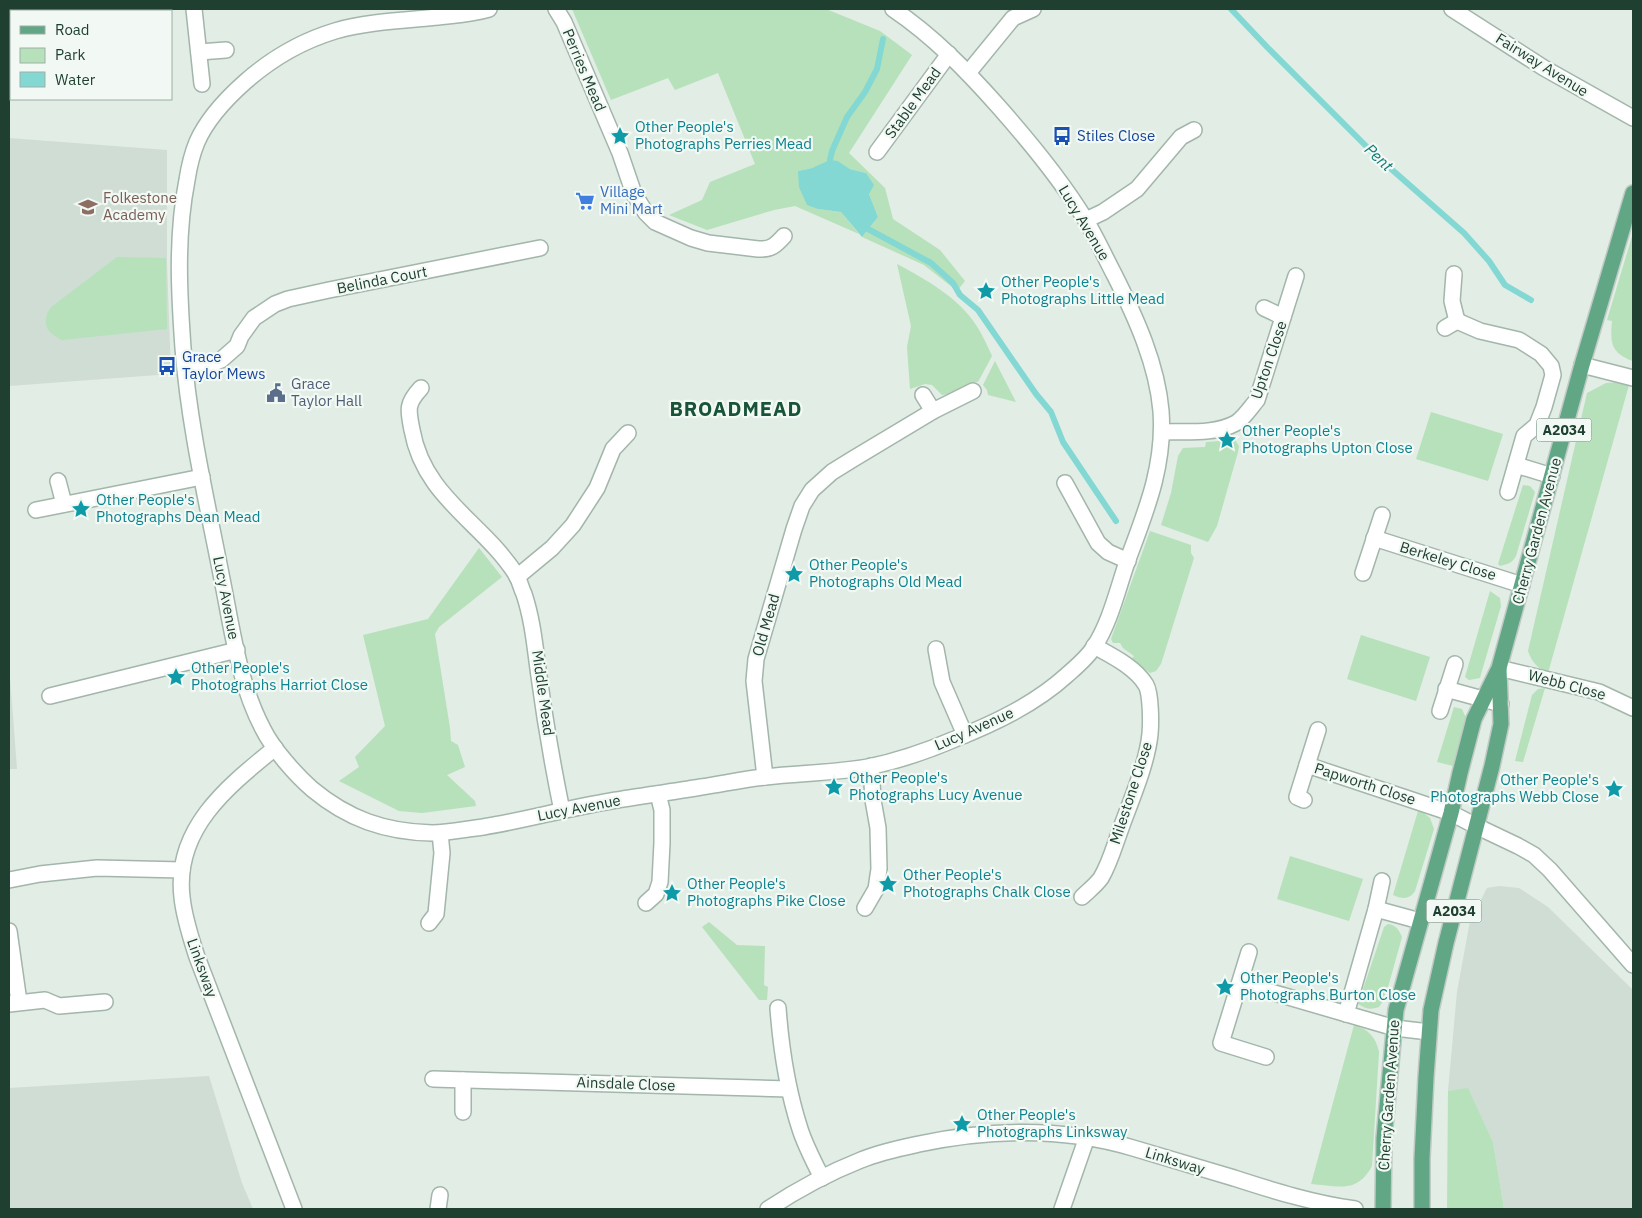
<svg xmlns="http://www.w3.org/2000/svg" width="1642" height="1218" viewBox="0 0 1642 1218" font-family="'IBM Plex Sans',sans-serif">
  <rect width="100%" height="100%" fill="#e1ede5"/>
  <g fill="#cfddd4">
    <polygon points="9,138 167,150 167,263 171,374 9,386"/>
    <polygon points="9,664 17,769 9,769"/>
    <polygon points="1499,886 1519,888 1548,907 1633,990 1633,1209 1504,1209 1493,1142 1468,1089 1448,1091 1457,992 1470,921 1487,888"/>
    <polygon points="209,1076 242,1183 253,1209 9,1209 9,1088"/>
  </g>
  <g fill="#b7e1ba">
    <polygon points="572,9 826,9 880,31 912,55 849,153 885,188 893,219 940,250 965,281 957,291 924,265 862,237 878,217 869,194 866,173 850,169 838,161 812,168 798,171 818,209 841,212 859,234 795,206 774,210 707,230 669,215 702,200 710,182 755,164 718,73 675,90 668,78 611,100"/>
    <path d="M1633 233V361C1611 353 1610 343 1612 321L1607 320Z"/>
    <path d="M117 257 166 258 167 329 62 340C47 333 41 324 50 308Z"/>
    <path d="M897 264C925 279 958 297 976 325 982 334 987 345 992 356L978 382C965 381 956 394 942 395L932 385 925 384 910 389 907 347 911 326Z"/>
    <polygon points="995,361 1016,402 988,395 987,390 983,385"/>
    <path d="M1621 382 1629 385 1548 673C1537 668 1532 662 1528 651L1587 393 1606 383Z"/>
    <polygon points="1431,412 1503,434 1488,481 1416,459"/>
    <polygon points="1235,440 1239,446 1238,452 1217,526 1208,542 1161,525 1171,493 1178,456 1183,448 1205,447 1206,442"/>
    <path d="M1523 485 1530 486 1535 492 1516 556C1512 563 1508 564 1500 566L1498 564Z"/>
    <polygon points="1150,531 1191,545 1191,553 1194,558 1161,664 1156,671 1150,673 1131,660 1134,656 1123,648 1120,643 1113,643 1111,639"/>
    <polygon points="479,548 502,577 439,627 435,634 450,728 451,741 458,745 465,767 447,775 475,801 476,806 422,813 399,811 339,781 359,767 355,757 385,726 363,635 428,619"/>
    <polygon points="1490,591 1500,598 1501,606 1481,674 1480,678 1469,680 1465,677"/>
    <polygon points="1361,635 1430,657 1416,701 1347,679"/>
    <polygon points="1545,688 1523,762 1515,761 1532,695 1538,689"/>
    <polygon points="1454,707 1462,709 1466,718 1453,766 1437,762"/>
    <path d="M1420 810 1430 818 1434 829 1415 891C1409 900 1402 899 1393 895L1418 811Z"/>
    <polygon points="1290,856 1363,879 1349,921 1277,899"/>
    <polygon points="709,922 737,945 765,946 764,985 768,987 767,1000 759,1000 702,927"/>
    <path d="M1388 924C1396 925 1399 930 1402 937L1385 998 1379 1007C1370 1010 1366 1009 1358 1004L1384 927Z"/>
    <path d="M1354 1025C1368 1029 1376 1037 1379 1052L1372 1166C1357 1194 1338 1186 1311 1184Z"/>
    <polygon points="1468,1088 1493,1142 1504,1209 1447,1209 1448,1091"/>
  </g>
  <polygon fill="#83d8d3" points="830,160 838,161 850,169 866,173 874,185 869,194 878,217 862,237 841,212 818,209 807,205 799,187 798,171 812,168"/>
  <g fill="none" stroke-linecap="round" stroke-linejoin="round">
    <g stroke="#83d8d3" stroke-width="6">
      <polyline points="1231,9 1267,47 1373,153 1464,233 1489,261 1505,285 1531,300"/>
      <polyline points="830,160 832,151 847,117 865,92 877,69 883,39"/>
      <polyline points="868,229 931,263 953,283 960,295 978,310 1036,394 1051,412 1063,442 1116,521"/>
    </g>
    <g stroke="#a3b6ab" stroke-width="18">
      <g id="minor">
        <polyline points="194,9 202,84"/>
        <path d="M489 9C472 14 456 15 438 17 407 20 364 22 335 31 302 41 271 59 245 82 227 98 207 119 197 142 192 154 189 167 187 180 176 236 179 292 183 348 189 426 207 502 222 579 232 629 239 684 263 729 273 749 295 774 312 789 348 819 385 832 432 833 449 833 466 829 483 827 526 820 568 808 611 801 641 796 671 792 701 787 722 784 744 779 765 777 800 773 834 773 868 767 898 761 927 751 955 739 995 723 1035 704 1067 675 1076 667 1088 657 1094 647 1110 623 1118 588 1127 562 1146 511 1165 466 1161 411 1157 364 1136 318 1115 276 1105 257 1096 237 1085 219 1060 178 1029 141 998 106 966 70 933 36 893 9"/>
        <path d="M556 9 564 22 620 153 634 194 646 213 655 222 691 238 708 243 758 249C771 250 776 245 784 236"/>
        <polyline points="1452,9 1544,68 1633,118"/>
        <polyline points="62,11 63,9"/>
        <polyline points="9,36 11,36"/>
        <polyline points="199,52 226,50"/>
        <polyline points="968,73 1013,18 1033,9"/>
        <polyline points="877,152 949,54"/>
        <polyline points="1086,220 1103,212 1137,189 1181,137 1194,130"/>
        <polyline points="1264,308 1283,317"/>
        <polyline points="1457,321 1480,331 1519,340 1541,354 1551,366 1553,375 1544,407 1537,425 1524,436 1508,492"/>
        <polyline points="1445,328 1457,321 1452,301 1454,274"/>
        <polyline points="1582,365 1633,378"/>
        <polyline points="185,366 211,364 221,360 237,346 241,336 254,318 275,304 288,299 329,290 540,248"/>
        <path d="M421 388C406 404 408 410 412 430 424 498 484 523 517 576 520 582 521 588 524 594 533 621 535 648 539 676 545 721 553 767 562 811"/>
        <polyline points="923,395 933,411"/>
        <path d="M1162 432C1185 431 1214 435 1236 423 1244 418 1251 407 1257 400L1296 276"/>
        <polyline points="1516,465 1552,476"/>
        <polyline points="58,481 64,504"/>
        <polyline points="1065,483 1098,543 1108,552 1128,561"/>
        <polyline points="36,510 202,477"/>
        <polyline points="1374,538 1522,585"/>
        <polyline points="1363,573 1382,515"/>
        <polyline points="517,577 552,548 573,525 597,488 613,449 628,433"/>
        <polyline points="936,649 942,682 965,735"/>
        <polyline points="1499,668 1599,692 1633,708"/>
        <polyline points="1446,689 1501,704"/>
        <polyline points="50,696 237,650"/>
        <polyline points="1440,711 1455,664"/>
        <path d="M275 748C227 787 174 829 182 897 184 918 191 938 197 957L294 1209"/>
        <polyline points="1307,765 1451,813 1476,826 1518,846 1534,855 1550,870 1633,965"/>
        <polyline points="765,777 754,681 756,659 794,529 802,506 812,490 832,472 853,459 933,411 973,391"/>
        <polyline points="1304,800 1297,797 1318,730"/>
        <polyline points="9,880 40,874 97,868 182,870"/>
        <path d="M1082 897C1088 891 1096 885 1101 878 1110 863 1115 844 1121 828 1131 800 1147 764 1150 734 1151 723 1151 694 1146 685 1135 667 1112 656 1094 646"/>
        <polyline points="646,903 656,894 660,882 662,843 662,810 658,794"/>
        <polyline points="865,908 876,889 879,869 878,828 873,800 871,766"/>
        <polyline points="1376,909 1420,921"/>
        <polyline points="429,923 436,914 442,853 440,833"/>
        <polyline points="9,931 19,1002"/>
        <polyline points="1249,952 1221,1043 1266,1057"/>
        <polyline points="1240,983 1395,1028 1429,1032"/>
        <polyline points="9,1004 45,1000 59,1006 105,1002"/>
        <path d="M778 1008C781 1049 787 1089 800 1129 805 1145 814 1162 822 1178"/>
        <polyline points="1346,1014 1376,909 1382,881"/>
        <polyline points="433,1079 789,1089"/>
        <polyline points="463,1080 463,1112"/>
        <polyline points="438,1209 440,1195"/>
        <path d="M768 1209C797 1190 828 1173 861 1160 880 1152 900 1148 919 1144 990 1129 1063 1127 1133 1148 1166 1158 1200 1168 1234 1178 1274 1191 1313 1203 1355 1209"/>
        <polyline points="1062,1209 1087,1137"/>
      </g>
    </g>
    <g stroke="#c0cac5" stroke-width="18">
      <g id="major">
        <polyline points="1383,1209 1384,1138 1396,1010 1451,813 1460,773 1474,719 1499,668 1582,365 1633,193"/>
        <polyline points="1422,1209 1422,1158 1426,1077 1431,1010 1446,943 1492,766 1501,724 1499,669"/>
      </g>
    </g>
    <use href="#minor" stroke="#fff" stroke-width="15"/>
    <use href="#major" stroke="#61a786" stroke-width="15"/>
  </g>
  <defs>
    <g id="sight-bare" transform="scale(1.5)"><path d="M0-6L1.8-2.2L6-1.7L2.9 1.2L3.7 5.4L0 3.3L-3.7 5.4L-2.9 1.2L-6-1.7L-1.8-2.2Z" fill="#0f9aa8" stroke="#f2f9f4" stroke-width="2.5" paint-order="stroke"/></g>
    <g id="bus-bare" transform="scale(1.5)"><path d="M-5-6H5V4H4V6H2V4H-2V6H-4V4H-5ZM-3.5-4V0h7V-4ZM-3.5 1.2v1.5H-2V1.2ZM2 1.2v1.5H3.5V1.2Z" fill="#1a4fb4" stroke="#f2f9f4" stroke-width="2.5" paint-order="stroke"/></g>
    <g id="supermarket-bare" transform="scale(1.5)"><path d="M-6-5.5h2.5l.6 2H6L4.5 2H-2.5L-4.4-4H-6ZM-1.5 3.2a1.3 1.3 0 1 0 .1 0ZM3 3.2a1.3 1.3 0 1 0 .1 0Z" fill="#3f7fe0" stroke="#f2f9f4" stroke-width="2.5" paint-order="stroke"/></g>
    <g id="school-bare" transform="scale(1.5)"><path d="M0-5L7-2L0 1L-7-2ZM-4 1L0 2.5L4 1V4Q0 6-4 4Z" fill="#8d6e63" stroke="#f2f9f4" stroke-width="2.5" paint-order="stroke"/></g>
    <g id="civic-bare" transform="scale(1.5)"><path d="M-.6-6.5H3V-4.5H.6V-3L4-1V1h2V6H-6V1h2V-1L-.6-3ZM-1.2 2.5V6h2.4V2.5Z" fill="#5c6f8a" stroke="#f2f9f4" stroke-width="2.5" paint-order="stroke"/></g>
  </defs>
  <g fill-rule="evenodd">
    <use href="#sight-bare" x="620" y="136"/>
    <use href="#bus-bare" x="1062" y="136"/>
    <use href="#supermarket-bare" x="585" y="201"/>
    <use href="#school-bare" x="88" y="207"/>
    <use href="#sight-bare" x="986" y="291"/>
    <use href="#bus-bare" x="167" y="366"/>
    <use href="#civic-bare" x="276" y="393"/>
    <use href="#sight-bare" x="1227" y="440"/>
    <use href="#sight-bare" x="81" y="509"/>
    <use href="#sight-bare" x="794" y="574"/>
    <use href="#sight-bare" x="176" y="677"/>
    <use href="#sight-bare" x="834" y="787"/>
    <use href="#sight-bare" x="1614" y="789"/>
    <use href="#sight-bare" x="888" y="884"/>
    <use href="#sight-bare" x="672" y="893"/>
    <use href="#sight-bare" x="1225" y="987"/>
    <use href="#sight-bare" x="962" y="1124"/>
  </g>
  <g text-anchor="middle" stroke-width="4.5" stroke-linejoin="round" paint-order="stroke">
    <g fill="#f2f9f4" stroke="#5e786b" stroke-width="1">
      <rect x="1536.5" y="418.5" width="55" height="23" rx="4"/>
      <rect x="1426.5" y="899.5" width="55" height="23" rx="4"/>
    </g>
    <g font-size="14" font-weight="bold" fill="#1f4030">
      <text x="1564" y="435">A2034</text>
      <text x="1454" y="916">A2034</text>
    </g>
    <g font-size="15" fill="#1f4030" stroke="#f2f9f4">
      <text transform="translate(1542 65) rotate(32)" y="5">Fairway Avenue</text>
      <text transform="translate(584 70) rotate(67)" y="5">Perries Mead</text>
      <text transform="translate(913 103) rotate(-54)" y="5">Stable Mead</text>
      <text transform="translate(1084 223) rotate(59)" y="5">Lucy Avenue</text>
      <text transform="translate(382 280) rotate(-11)" y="5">Belinda Court</text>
      <text transform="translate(1269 360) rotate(-71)" y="5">Upton Close</text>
      <text transform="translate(1537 531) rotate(-75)" y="5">Cherry Garden Avenue</text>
      <text transform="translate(1448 561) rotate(17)" y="5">Berkeley Close</text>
      <text transform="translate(226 598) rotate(79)" y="5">Lucy Avenue</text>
      <text transform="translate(766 625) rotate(-74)" y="5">Old Mead</text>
      <text transform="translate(1567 685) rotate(15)" y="5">Webb Close</text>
      <text transform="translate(543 693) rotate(82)" y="5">Middle Mead</text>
      <text transform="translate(974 729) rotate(-24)" y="5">Lucy Avenue</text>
      <text transform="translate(1365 784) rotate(18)" y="5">Papworth Close</text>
      <text transform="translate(1131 793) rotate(-72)" y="5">Milestone Close</text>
      <text transform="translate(579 808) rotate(-11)" y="5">Lucy Avenue</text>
      <text transform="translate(202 968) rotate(70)" y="5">Linksway</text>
      <text transform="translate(626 1084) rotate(2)" y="5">Ainsdale Close</text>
      <text transform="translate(1389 1095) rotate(-86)" y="5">Cherry Garden Avenue</text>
      <text transform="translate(1175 1161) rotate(17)" y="5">Linksway</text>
    </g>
    <g font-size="15" fill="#0d838f" stroke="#f2f9f4" text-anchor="start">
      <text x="635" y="132">Other People's<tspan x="635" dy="17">Photographs Perries Mead</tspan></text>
      <text x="1001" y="287">Other People's<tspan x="1001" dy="17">Photographs Little Mead</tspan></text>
      <text x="1242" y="436">Other People's<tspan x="1242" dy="17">Photographs Upton Close</tspan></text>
      <text x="96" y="505">Other People's<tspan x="96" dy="17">Photographs Dean Mead</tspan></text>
      <text x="809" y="570">Other People's<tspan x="809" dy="17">Photographs Old Mead</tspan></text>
      <text x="191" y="673">Other People's<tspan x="191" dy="17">Photographs Harriot Close</tspan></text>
      <text x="849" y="783">Other People's<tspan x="849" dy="17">Photographs Lucy Avenue</tspan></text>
      <text x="1599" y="785" text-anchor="end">Other People's<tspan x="1599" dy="17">Photographs Webb Close</tspan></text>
      <text x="903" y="880">Other People's<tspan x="903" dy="17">Photographs Chalk Close</tspan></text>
      <text x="687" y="889">Other People's<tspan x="687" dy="17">Photographs Pike Close</tspan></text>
      <text x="1240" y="983">Other People's<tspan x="1240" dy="17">Photographs Burton Close</tspan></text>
      <text x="977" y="1120">Other People's<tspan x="977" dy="17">Photographs Linksway</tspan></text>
    </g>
    <g font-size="15" fill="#164399" stroke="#f2f9f4" text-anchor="start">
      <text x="1077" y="141">Stiles Close</text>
      <text x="182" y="362">Grace<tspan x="182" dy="17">Taylor Mews</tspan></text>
    </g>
    <g font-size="15" fill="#366cbe" stroke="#f2f9f4" text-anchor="start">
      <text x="600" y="197">Village<tspan x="600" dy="17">Mini Mart</tspan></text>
    </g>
    <g font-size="15" fill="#785e54" stroke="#f2f9f4" text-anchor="start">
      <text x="103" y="203">Folkestone<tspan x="103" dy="17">Academy</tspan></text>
    </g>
    <g font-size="15" fill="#4e5e75" stroke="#f2f9f4" text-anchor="start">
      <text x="291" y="389">Grace<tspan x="291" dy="17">Taylor Hall</tspan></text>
    </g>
    <g font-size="16" font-style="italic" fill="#137c78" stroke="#f2f9f4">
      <text transform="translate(1379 157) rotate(43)" y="6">Pent</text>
    </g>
    <g font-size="20" font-weight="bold" letter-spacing="1" fill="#195439" stroke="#f2f9f4">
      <text x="736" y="416">BROADMEAD</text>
    </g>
  </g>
  <rect width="1642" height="1218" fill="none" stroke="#1f4030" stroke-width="20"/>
  <rect x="10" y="10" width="162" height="90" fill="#f2f9f4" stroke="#9eafa6"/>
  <rect x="20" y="26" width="25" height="8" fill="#61a786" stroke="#9eafa6"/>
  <text x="55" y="35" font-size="15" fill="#1f4030">Road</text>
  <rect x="20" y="48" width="25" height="15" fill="#b7e1ba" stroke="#9eafa6"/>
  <text x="55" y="60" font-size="15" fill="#1f4030">Park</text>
  <rect x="20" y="72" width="25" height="15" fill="#83d8d3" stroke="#9eafa6"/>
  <text x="55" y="85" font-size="15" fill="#1f4030">Water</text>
</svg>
